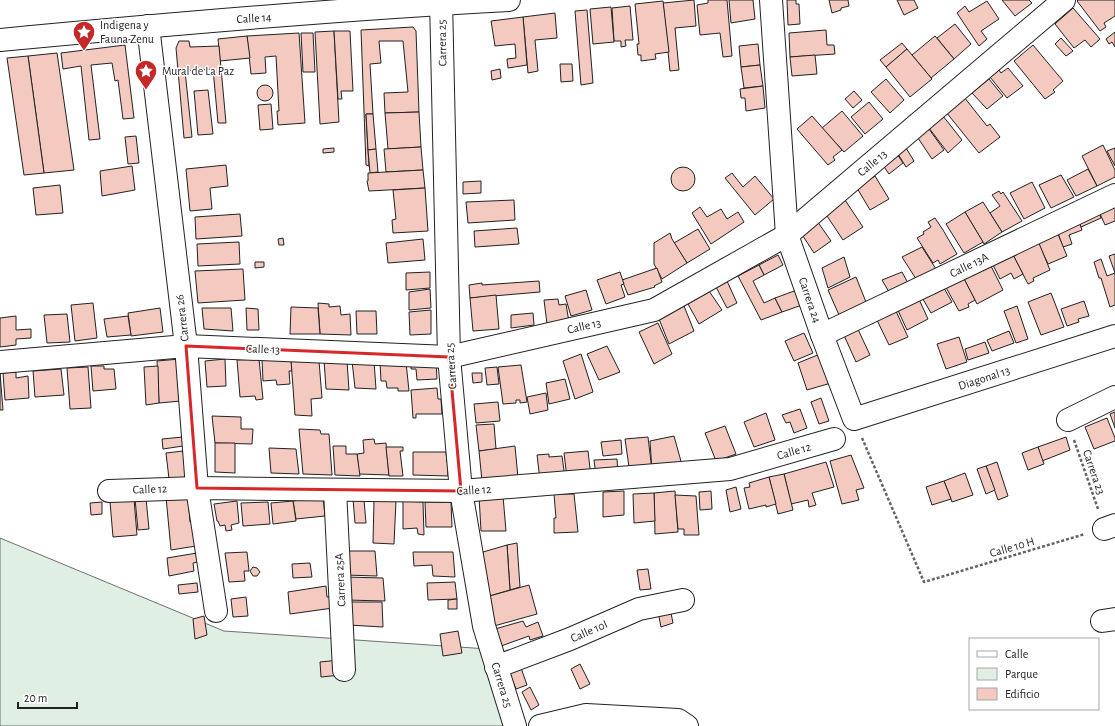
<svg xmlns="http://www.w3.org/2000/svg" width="1115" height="726" viewBox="0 0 1115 726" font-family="'Alegreya Sans',sans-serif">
  <rect width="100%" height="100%" fill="#fff"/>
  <polygon fill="#e0efe3" stroke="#6f6f6f" points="0,538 224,631 488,649 511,726 0,726"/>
  <g fill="#f3c9c0" stroke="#222">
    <polygon points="694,0 696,26 675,28 679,70 670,71 663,3"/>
    <polygon points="708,0 727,0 732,56 723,57 720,33 700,35 697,5 708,3"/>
    <polygon points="729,0 753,0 755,19 731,23"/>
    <polygon points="787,0 796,0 796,4 799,4 800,24 788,25"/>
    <polygon points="829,0 848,0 849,6 841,8 841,10 832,13"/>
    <polygon points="897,0 914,0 918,8 904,15"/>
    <polygon points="1002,0 1029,0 1032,3 1015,16"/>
    <polygon points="1078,0 1115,0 1115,16 1104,23 1106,27 1100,31 1077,1"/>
    <polygon points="663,1 669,52 655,54 656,59 641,61 641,55 638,55 637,44 639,44 635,4"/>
    <polygon points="987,1 999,19 981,31 987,39 979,46 957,13 965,6 969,12"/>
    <polygon points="630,6 633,40 625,40 626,46 621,47 621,41 614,41 612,8"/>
    <polygon points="611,7 614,42 593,44 590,9"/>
    <polygon points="1073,8 1100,39 1091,47 1085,40 1074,48 1055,24"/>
    <polygon points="587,10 593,83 581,85 575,11"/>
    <polygon points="555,13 557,38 535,40 538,71 528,73 523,17"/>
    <polygon points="523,17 527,65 508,68 507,59 516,58 515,44 495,46 491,21"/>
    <polygon points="955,24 971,44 954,59 937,38"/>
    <polygon points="413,27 416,31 419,112 385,113 384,93 408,92 403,41 379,41 381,63 370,64 373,114 366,114 369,166 366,165 361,30"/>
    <polygon points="826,30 827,45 834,45 835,54 790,57 789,33"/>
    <polygon points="334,31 339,122 320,124 315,32"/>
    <polygon points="334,31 350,31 353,91 341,91 342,99 338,99"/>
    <polygon points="1115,32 1115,47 1112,42 1109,44 1106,39"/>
    <polygon points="299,33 305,123 278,125 277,111 279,111 276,56 265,57 266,73 251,74 247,36"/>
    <polygon points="301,33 313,33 315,72 303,72"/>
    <polygon points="247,36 250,58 220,61 218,39"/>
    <polygon points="935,36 954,59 931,78 912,55"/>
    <polygon points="1061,38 1073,51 1066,56 1055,44"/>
    <polygon points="179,41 189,41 190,47 219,46 226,123 218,123 213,69 185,71 192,137 184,138 176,48"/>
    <polygon points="902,43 907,49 886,67 880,60"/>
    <polygon points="758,44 760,65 741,67 739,46"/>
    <polygon points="125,45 134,118 123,119 118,80 115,81 112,63 91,65 100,139 89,140 81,66 63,69 61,53"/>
    <polygon points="1033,45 1063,81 1053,90 1055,92 1045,99 1014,61"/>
    <polygon points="907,49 932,79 910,97 886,67"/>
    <polygon points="57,53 74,170 44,173 28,56"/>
    <polygon points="815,55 817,74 792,76 790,57"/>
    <polygon points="28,56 44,173 24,175 7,58"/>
    <polygon points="560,64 572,64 573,81 561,82"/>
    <polygon points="760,65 763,86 744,88 741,67"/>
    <polygon points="1008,68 1023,86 1007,98 990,77 999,70 1001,73"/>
    <polygon points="500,69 501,78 492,80 491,71"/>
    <polygon points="886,79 904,100 890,113 871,92"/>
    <polygon points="989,79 1003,96 987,109 972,93"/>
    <circle cx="265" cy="93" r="8"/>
    <polygon points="763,86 765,108 746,111 745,98 741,98 740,89"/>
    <polygon points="208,90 213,134 198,135 194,91"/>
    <polygon points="854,91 862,100 853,108 845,99"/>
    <polygon points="964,97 987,126 990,124 1000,137 979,153 946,112"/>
    <polygon points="869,102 883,119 865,134 851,117"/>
    <polygon points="271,104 273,129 260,130 258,105"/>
    <polygon points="842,111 863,136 844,152 822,128"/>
    <polygon points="419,112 421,147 388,149 385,113"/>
    <polygon points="366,114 373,114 376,149 368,150"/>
    <polygon points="812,116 842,150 833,157 835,160 828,165 797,129"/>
    <polygon points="943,116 962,140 948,153 929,128"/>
    <polygon points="929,129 944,150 932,159 918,138"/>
    <polygon points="136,136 139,163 128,164 125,137"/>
    <polygon points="1103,145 1115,170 1115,177 1097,186 1082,156"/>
    <polygon points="421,147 423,170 386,172 384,149"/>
    <polygon points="334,148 334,152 323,153 323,149"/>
    <polygon points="906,148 914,161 906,167 898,154"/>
    <polygon points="1115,148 1115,166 1107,151"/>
    <polygon points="376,149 378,172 370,173 368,150"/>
    <polygon points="897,154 903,163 889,174 882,164"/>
    <polygon points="226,165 228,186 210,188 212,209 190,211 186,169"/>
    <polygon points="132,166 135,190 102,196 100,171"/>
    <circle cx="683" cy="179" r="12"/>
    <polygon points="1088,169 1097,186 1076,196 1067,180"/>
    <polygon points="423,170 425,188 369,191 367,181 368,181 368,173"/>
    <polygon points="732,173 743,187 755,176 774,199 755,215 725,178"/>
    <polygon points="1061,175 1074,197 1051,208 1039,185"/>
    <polygon points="875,176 889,199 870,210 857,188"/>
    <polygon points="481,181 481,193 463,194 463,182"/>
    <polygon points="1032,182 1045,208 1024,219 1010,193"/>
    <polygon points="60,185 63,213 36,215 33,188"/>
    <polygon points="425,188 428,231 393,233 392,220 396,219 393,190"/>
    <polygon points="999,191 1001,194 1003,192 1022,221 1002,232 990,213 1000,206 992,195"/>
    <polygon points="843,197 863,227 843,240 823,210"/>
    <polygon points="1115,198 1115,221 1105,225 1097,207"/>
    <polygon points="514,200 515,220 468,223 466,202"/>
    <polygon points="983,202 1002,232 984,244 965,212"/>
    <polygon points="700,207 707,217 721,209 727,219 738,212 744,222 711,244 692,213"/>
    <polygon points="1097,207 1101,218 1081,227 1077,216"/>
    <polygon points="965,212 983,242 964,253 946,224"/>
    <polygon points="240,214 242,236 196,239 195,217"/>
    <polygon points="815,218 831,241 814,253 799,230"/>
    <polygon points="935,218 943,230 957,254 940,264 938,260 933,263 917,238 924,234 923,232 931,227 928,222"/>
    <polygon points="1078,219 1082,230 1069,235 1072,244 1063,247 1056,228"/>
    <polygon points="1055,227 1067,256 1048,264 1035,236"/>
    <polygon points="517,228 519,244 475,247 474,231"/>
    <polygon points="698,229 710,249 687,263 674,243"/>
    <polygon points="670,233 672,239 687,263 662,279 654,264 654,243"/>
    <polygon points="1036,236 1050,270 1033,278 1034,281 1028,284 1010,249"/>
    <polygon points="283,238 284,245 279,245 278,239"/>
    <polygon points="423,239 425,260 388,263 386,243"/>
    <polygon points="239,242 240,264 198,266 197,244"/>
    <polygon points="922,247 936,269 916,279 902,257"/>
    <polygon points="1010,249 1023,274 1014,279 1011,273 1000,279 990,259"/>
    <polygon points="1115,254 1115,305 1110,307 1101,278 1099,278 1094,262 1101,259 1107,276 1115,273 1109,256"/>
    <polygon points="778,255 783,265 764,275 759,265"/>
    <polygon points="844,257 850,277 828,288 822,268"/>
    <polygon points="988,260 1003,290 977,304 961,273"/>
    <polygon points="255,262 264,262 264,267 255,268"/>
    <polygon points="759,265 764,275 753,281 764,303 775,298 782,312 761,320 738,276"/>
    <polygon points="657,268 662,282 654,286 655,287 628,295 622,280"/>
    <polygon points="243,269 245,300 198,303 195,271"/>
    <polygon points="430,272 430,288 406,290 406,273"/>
    <polygon points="620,272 624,284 621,285 625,297 606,304 597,280"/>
    <polygon points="902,272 908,283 889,292 882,280"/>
    <polygon points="961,273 975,300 968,304 969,307 959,311 943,282"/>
    <polygon points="856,277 866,302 839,315 828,290"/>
    <polygon points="539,281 540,292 470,298 469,285 482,283 482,285"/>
    <polygon points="727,281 737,303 727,308 716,287"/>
    <polygon points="941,283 952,302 931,313 920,294"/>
    <polygon points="430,289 431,308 409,310 409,292"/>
    <polygon points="586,290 592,310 571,316 565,296"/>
    <polygon points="797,290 802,305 782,312 775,298"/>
    <polygon points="709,291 722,310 699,324 688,304"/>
    <polygon points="1051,293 1064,327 1041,335 1028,302"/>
    <polygon points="496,295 499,329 473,331 470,298"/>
    <polygon points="917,295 928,319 907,330 896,306"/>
    <polygon points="558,299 559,305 566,304 569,322 547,324 544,300"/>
    <polygon points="1084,301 1089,316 1078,319 1079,322 1067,326 1061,309"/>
    <polygon points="93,303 97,338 75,341 71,305"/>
    <polygon points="318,303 329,304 329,307 340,306 341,315 350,314 351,335 320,334"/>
    <polygon points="684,306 694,331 669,344 659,319"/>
    <polygon points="1017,306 1028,339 1016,343 1004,311"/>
    <polygon points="291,307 318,308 320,334 290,334"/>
    <polygon points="894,307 908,337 889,345 875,316"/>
    <polygon points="160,308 163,332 131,336 128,313"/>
    <polygon points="202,308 231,308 233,331 204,329"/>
    <polygon points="246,308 258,309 259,330 247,330"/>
    <polygon points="431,310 431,334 410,335 409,312"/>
    <polygon points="356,311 376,311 377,334 357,334"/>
    <polygon points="533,313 534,325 511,328 511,315"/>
    <polygon points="67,314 70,342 47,343 44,315"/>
    <polygon points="16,316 16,330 31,329 31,338 16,339 16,345 0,347 0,318"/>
    <polygon points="128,316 131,335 107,337 104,319"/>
    <polygon points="658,323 672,354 654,364 639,332"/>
    <polygon points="856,325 870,355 856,362 842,331"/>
    <polygon points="1009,331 1014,343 992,351 987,340"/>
    <polygon points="804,333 813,353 794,361 785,341"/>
    <polygon points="959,337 967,362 946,369 937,344"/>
    <polygon points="985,342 989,353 968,360 965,349"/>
    <polygon points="607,346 620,372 599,380 587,354"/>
    <polygon points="581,354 593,392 575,399 563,361"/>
    <polygon points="820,354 831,383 807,390 798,363"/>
    <polygon points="180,359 181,401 159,403 157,361"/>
    <polygon points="225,359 226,386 207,387 205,361"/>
    <polygon points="259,359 263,399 256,400 255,396 240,397 237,360"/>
    <polygon points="262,359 291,360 292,371 289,371 290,384 277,385 276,380 263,381"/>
    <polygon points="291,360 319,361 322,398 311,399 312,416 295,415"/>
    <polygon points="324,360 347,361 349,390 326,389"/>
    <polygon points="352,361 374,361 376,389 355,388"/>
    <polygon points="436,361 437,379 417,380 416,369 411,369 411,362"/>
    <polygon points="380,362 406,362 409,391 398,391 398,388 387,388 386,381 381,381"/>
    <polygon points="521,365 527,402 520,403 520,400 516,400 516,403 503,404 498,367"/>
    <polygon points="91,366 104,366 104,369 114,369 116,389 93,391"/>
    <polygon points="158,366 159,403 146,405 144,367"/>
    <polygon points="88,367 91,408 70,409 67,368"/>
    <polygon points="497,367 499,384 487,385 485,368"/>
    <polygon points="61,369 64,395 35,397 33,371"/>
    <polygon points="16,372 16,378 28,376 29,398 5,400 3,373"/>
    <polygon points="0,373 3,410 0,410"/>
    <polygon points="472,373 482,373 482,382 473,383"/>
    <polygon points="565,379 570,399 549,404 546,383"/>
    <polygon points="437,388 438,399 441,399 442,414 416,414 416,418 413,418 411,390"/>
    <polygon points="546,393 548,410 530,414 527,397"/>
    <polygon points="821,398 829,421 819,424 811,402"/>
    <polygon points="498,402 500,421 476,423 474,404"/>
    <polygon points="800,409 807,428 794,433 790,422 786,423 782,415"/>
    <polygon points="1115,412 1115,428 1110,414"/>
    <polygon points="766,413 775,440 754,447 744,422"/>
    <polygon points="212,416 241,417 241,429 253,429 252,444 215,443"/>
    <polygon points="1107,418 1115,438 1115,441 1094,449 1085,427"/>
    <polygon points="494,424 496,449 479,451 476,425"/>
    <polygon points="725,426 736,454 716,461 705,433"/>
    <polygon points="299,429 320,430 321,434 329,434 332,475 303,474"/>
    <polygon points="674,436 682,465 652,471 650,441"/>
    <polygon points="183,437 183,446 163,449 162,439"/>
    <polygon points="648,437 652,471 630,474 625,439"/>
    <polygon points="1066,437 1070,450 1042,461 1038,447"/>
    <polygon points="374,439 375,444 386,443 389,475 359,474 357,454 364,453 363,440"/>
    <polygon points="621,440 622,454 603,456 601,442"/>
    <polygon points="215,443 235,443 235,473 215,472"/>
    <polygon points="333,446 346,446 346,454 357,454 360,476 335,475"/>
    <polygon points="515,446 518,478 482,481 479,451"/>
    <polygon points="386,447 403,447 403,451 400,451 403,476 389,476"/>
    <polygon points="1038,447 1044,464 1028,470 1022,453"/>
    <polygon points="269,448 296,449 299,474 271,473"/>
    <polygon points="183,451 186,477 169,479 166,453"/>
    <polygon points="588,451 591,477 567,478 564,453"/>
    <polygon points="413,452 446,452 447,462 448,462 448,476 413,475"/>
    <polygon points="549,454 549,457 562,456 565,478 540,480 537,455"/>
    <polygon points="851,455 864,488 856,490 859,500 842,504 830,461"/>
    <polygon points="617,459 618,475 596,476 594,460"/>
    <polygon points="826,462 834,487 812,493 816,505 809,507 808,500 791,504 784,474"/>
    <polygon points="997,462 1008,496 998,500 986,466"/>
    <polygon points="986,466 995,490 986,494 977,469"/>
    <polygon points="965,473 973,495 952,502 944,481"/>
    <polygon points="784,474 793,510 778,514 769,477"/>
    <polygon points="769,477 776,504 766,507 766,505 749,509 744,488 750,487 749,483"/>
    <polygon points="944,481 951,499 932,505 926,487"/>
    <polygon points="736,487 741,509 730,512 726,490"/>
    <polygon points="624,491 624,515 603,517 603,492"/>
    <polygon points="675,491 678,532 655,534 654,493"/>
    <polygon points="711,491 712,509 700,510 699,492"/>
    <polygon points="654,493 655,521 634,523 633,494"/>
    <polygon points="188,494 190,522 193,521 196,546 171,550 166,497"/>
    <polygon points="554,494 574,494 578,532 554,533 554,518 556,518"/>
    <polygon points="675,495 696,496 699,535 684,535 684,529 678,529"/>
    <polygon points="479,496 503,496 506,531 481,531"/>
    <polygon points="323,497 325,516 296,519 293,501"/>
    <polygon points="146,498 149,529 138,530 135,499"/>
    <polygon points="134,499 137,535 113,537 110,502"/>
    <polygon points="353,499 364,500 366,523 355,523"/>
    <polygon points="374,500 396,501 394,544 373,543"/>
    <polygon points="237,501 239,523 231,525 232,530 226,531 225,525 220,526 218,521 217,521 214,504"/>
    <polygon points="293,501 296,521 273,524 271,503"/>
    <polygon points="403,501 423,502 424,535 418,534 417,528 403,529"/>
    <polygon points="102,502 102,514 91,515 90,503"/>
    <polygon points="268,502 270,524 243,526 241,503"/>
    <polygon points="425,502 451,502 452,527 426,527"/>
    <polygon points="517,543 520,587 510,590 507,545"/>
    <polygon points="507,545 510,590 486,597 483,552"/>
    <polygon points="344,551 375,551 377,576 345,575"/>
    <polygon points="247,552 249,571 244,571 245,581 229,582 225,553"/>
    <polygon points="413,552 453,552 455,577 433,576 432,565 414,566"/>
    <polygon points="197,553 198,562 193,563 194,571 169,576 167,558"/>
    <polygon points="310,563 312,577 293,578 292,564"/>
    <polygon points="253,567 257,568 260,572 257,576 253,576 250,571"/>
    <polygon points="648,569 651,589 640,590 637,570"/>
    <polygon points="345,577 383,578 385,601 346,600"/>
    <polygon points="455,582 457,599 428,600 427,583"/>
    <polygon points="197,583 198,592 179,594 178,585"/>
    <polygon points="529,585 537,614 494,626 486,597"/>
    <polygon points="326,586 327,597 332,597 333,608 290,614 288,592"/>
    <polygon points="246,597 248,616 233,617 231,599"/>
    <polygon points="457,599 457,609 448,609 448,600"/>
    <polygon points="346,602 382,602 383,627 348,625"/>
    <polygon points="670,608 673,623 661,627 658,612"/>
    <polygon points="204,616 207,635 195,639 193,619"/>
    <polygon points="523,621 526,627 538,622 543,636 530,640 529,636 501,646 495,629"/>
    <polygon points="458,631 462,653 443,656 440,634"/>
    <polygon points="340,660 341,675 321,677 320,662"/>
    <polygon points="580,664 590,684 580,689 571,669"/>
    <polygon points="520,665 527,685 516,689 508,669"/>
    <polygon points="530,687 539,705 531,710 522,692"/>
  </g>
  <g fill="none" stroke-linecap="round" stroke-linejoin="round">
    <g stroke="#222" stroke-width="24">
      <g id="minor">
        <polyline points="441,0 449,357 461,491 484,626 515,726"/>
        <polyline points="771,0 787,235 822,335 854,419 1115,336"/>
        <polyline points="148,26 186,346 197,488 216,611"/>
        <path d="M0 40C169 24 339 9 509 0"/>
        <polyline points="822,335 1115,195"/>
        <polyline points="0,362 186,346 449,357 654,310 787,235 1064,0"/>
        <polyline points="1068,420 1115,397"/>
        <polyline points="335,490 344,670"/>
        <polyline points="109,491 197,488 461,491 730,469 834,439"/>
        <polyline points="1104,529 1115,525"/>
        <polyline points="1102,621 1115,619"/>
        <polyline points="496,667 570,639 639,609 683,600"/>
        <polyline points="540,726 586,715 678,720 687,726"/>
      </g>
    </g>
    <g stroke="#646464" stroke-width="2.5" stroke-dasharray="3 2" stroke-linecap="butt">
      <polyline points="862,438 924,582 1085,534"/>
      <polyline points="1074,440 1098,509"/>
    </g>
    <use href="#minor" stroke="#fff" stroke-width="22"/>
  </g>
  <path fill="none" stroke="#d62828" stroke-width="3" stroke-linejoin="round" d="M186 346 449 357 461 491 197 488Z"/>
  <defs>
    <g id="sight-pin" transform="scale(1.15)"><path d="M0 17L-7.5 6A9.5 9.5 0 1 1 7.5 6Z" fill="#c62828" stroke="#fff"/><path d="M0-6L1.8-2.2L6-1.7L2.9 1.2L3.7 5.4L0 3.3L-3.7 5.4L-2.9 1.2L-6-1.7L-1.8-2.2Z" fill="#fff"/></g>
  </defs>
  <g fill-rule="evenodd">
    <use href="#sight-pin" x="84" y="32"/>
    <use href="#sight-pin" x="146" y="71"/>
  </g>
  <g text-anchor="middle" stroke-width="3" stroke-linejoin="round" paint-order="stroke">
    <g font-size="12" fill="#222" stroke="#fff">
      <text transform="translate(254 18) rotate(-4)" y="4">Calle 14</text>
      <text transform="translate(442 43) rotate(-91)" y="4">Carrera 25</text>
      <text transform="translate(872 163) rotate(-40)" y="4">Calle 13</text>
      <text transform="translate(969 265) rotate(-26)" y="4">Calle 13A</text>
      <text transform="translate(810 300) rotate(71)" y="4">Carrera 24</text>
      <text transform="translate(182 318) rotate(-97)" y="4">Carrera 26</text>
      <text transform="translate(584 326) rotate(-13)" y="4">Calle 13</text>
      <text transform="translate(263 349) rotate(2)" y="4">Calle 13</text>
      <text transform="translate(451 366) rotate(-94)" y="4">Carrera 25</text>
      <text transform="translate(984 378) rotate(-18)" y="4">Diagonal 13</text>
      <text transform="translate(794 451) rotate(-16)" y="4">Calle 12</text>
      <text transform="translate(1094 472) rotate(71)" y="4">Carrera 23</text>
      <text transform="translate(150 489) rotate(-2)" y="4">Calle 12</text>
      <text transform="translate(474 490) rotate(-3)" y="4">Calle 12</text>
      <text transform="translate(1012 547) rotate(-16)" y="4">Calle 10 H</text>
      <text transform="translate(340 580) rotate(-93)" y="4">Carrera 25A</text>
      <text transform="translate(589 631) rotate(-24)" y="4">Calle 10I</text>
      <text transform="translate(502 685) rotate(73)" y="4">Carrera 25</text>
    </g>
    <g font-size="12" fill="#222" stroke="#fff" text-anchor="start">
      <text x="100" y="29">Indigena y<tspan x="100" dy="14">Fauna Zenu</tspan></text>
      <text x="162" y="75">Mural de La Paz</text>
    </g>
  </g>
  <rect x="969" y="638" width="130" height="72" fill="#ffffff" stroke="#a7a7a7"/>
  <rect x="977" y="651" width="20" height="6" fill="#ffffff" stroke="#a7a7a7"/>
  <text x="1005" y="658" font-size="12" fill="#222222">Calle</text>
  <rect x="977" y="668" width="20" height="12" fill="#e0efe3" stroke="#a7a7a7"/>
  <text x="1005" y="678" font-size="12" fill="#222222">Parque</text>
  <rect x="977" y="688" width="20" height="12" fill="#f3c9c0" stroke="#a7a7a7"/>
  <text x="1005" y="698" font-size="12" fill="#222222">Edificio</text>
  <path d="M18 702v6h59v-6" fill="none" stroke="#222222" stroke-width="2"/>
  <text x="24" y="702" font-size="12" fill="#222222" stroke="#ffffff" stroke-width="3" paint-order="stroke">20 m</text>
</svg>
